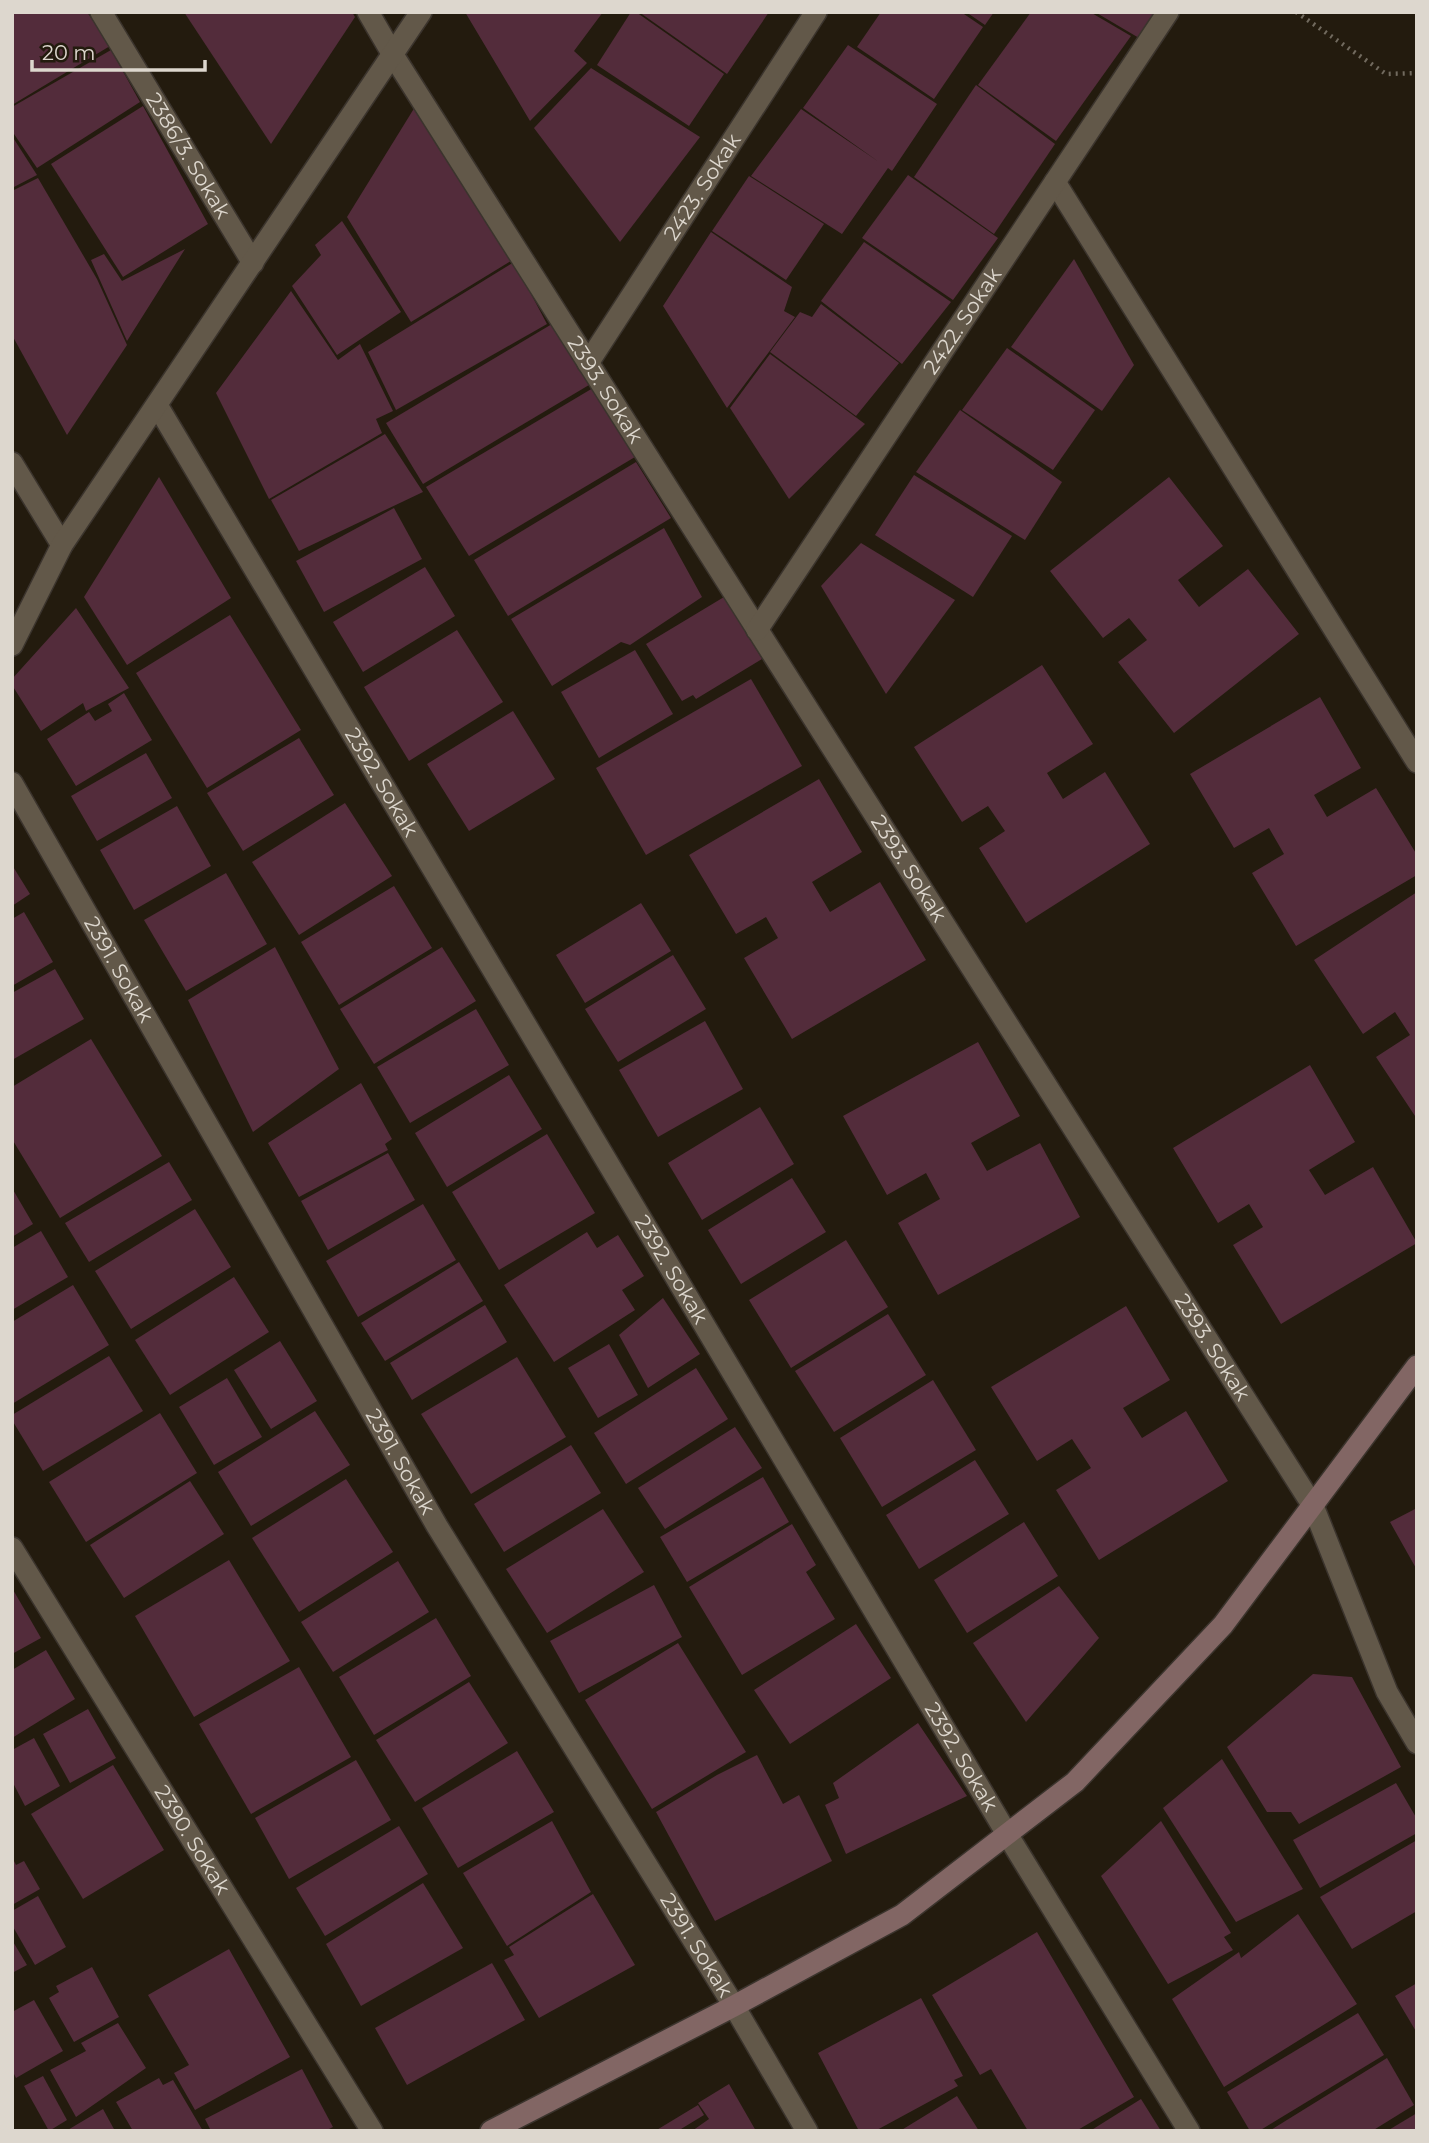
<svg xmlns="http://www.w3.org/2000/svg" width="1429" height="2143" viewBox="0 0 1429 2143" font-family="Montserrat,sans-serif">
  <rect width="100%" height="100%" fill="#231b0e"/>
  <g fill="#532c3b">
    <polygon points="12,12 87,12 110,46 12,105"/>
    <polygon points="184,12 352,12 355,17 271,144"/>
    <polygon points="465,12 603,12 574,51 587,63 530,121"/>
    <polygon points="631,12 636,12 724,74 689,126 597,65"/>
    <polygon points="639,12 769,12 727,74"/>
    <polygon points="881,12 961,12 983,27 934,99 857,47"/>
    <polygon points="966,12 994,12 985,25"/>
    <polygon points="1031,12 1090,12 1131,36 1056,141 978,85"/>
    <polygon points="1095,12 1158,12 1139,38"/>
    <polygon points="848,45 937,104 892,171 888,168 842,234 751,176 801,109 879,162 803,108"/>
    <polygon points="111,50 140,102 37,168 12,131 12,107"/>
    <polygon points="591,68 700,137 620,242 534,128"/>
    <polygon points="976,85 1055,144 994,234 914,177"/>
    <polygon points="418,102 514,259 411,322 347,217"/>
    <polygon points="143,106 208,224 123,277 51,164"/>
    <polygon points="12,136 37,175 12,188"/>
    <polygon points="908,175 998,238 953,300 862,238"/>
    <polygon points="749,176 824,224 786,280 712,231"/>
    <polygon points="38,178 97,279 127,345 67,435 12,335 12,191"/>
    <polygon points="342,221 401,312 337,355 292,286 321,255 315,245"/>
    <polygon points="711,232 792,287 784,311 795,317 727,408 663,306"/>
    <polygon points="864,242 951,302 902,364 821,301"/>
    <polygon points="185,249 127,341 91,260 104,254 122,281"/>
    <polygon points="1074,259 1134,365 1102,411 1011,347"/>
    <polygon points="514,262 547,324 396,410 368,352"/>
    <polygon points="291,291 338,360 360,344 393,411 376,419 382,433 269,499 216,393"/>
    <polygon points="821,304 899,363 856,416 770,352 800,312 812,317"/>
    <polygon points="552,324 589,385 423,484 386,423"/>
    <polygon points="1007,348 1095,410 1053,470 962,410"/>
    <polygon points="770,354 865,424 789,499 730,408"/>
    <polygon points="593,388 635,457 469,556 426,487"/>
    <polygon points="960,410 1062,482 1025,540 916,472"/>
    <polygon points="385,434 423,492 299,551 271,500"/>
    <polygon points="636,462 671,518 508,616 474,560"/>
    <polygon points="914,475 1012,536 973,597 875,535"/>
    <polygon points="159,477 231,598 127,665 84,597"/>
    <polygon points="1169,477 1223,546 1178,580 1199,607 1248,569 1299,634 1174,733 1118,662 1147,640 1129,618 1103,638 1050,571"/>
    <polygon points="394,508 422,559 324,612 296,561"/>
    <polygon points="664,528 702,597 630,645 621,642 552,686 511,619"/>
    <polygon points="861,543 955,600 886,694 821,586"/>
    <polygon points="425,567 455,616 363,672 333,622"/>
    <polygon points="724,597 762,659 696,699 693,695 682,701 646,644"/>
    <polygon points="76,608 129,688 86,711 83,703 41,731 12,685 12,679"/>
    <polygon points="230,615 301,730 207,788 136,673"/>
    <polygon points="457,630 503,702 409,761 364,687"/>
    <polygon points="635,650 673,714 599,758 561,692"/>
    <polygon points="1042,665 1093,744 1047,773 1063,799 1105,772 1150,844 1026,923 979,848 1005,831 988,806 962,822 914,747"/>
    <polygon points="751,679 802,766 646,855 596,768"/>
    <polygon points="124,693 152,740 76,786 47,739 89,712 95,721 112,711 108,704"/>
    <polygon points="1320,697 1361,768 1314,795 1327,817 1376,788 1417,855 1417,875 1296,946 1252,873 1284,854 1269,828 1234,848 1190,774"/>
    <polygon points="513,711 555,779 469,831 427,764"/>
    <polygon points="299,738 334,795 243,851 207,793"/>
    <polygon points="146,753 172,798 97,841 71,796"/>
    <polygon points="819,779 862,852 812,882 830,912 880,882 926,960 792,1039 744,958 778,938 766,917 736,934 689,855"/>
    <polygon points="345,803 392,876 299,935 252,862"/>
    <polygon points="177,806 211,866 134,910 100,850"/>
    <polygon points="12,865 30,894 12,906"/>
    <polygon points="226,873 267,944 186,991 144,920"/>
    <polygon points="394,886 432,948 339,1005 301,942"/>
    <polygon points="1417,892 1417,1119 1376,1057 1410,1035 1395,1012 1363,1034 1314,960"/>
    <polygon points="641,903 671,951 585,1003 556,955"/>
    <polygon points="24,912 53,962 12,986 12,919"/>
    <polygon points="275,947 339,1069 253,1132 188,1000"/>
    <polygon points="442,947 476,1001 374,1064 340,1009"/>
    <polygon points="673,955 706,1009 618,1062 585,1009"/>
    <polygon points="55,969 84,1019 12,1060 12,993"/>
    <polygon points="476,1009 509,1065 410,1123 377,1067"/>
    <polygon points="705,1021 743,1089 658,1137 619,1070"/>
    <polygon points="91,1039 162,1156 60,1218 12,1139 12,1087"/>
    <polygon points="978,1042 1020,1116 971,1143 987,1171 1040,1143 1080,1217 938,1295 898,1223 940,1199 926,1173 887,1195 843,1116"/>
    <polygon points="1310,1065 1355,1142 1309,1170 1325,1195 1373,1167 1417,1243 1281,1324 1233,1245 1263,1227 1249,1204 1218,1223 1173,1148"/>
    <polygon points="509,1075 542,1129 447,1187 415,1133"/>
    <polygon points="361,1083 392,1139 385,1144 388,1150 299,1197 268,1143"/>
    <polygon points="760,1107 794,1164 702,1220 668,1163"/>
    <polygon points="547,1134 595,1213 499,1270 452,1192"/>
    <polygon points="388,1153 415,1200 328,1250 301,1201"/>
    <polygon points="169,1162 192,1200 89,1262 65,1223"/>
    <polygon points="792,1178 826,1232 741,1284 708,1230"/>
    <polygon points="12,1188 33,1224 12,1237"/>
    <polygon points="423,1204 456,1260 358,1317 326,1261"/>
    <polygon points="195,1209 231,1267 131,1329 95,1271"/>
    <polygon points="41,1231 68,1277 12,1310 12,1248"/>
    <polygon points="587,1232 597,1248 618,1235 644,1276 622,1290 635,1310 554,1362 504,1285"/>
    <polygon points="846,1240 888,1307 791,1368 749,1300"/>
    <polygon points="459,1262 483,1301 385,1361 361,1323"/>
    <polygon points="234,1277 269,1332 170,1395 135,1340"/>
    <polygon points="73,1285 109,1345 12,1404 12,1322"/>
    <polygon points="663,1298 700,1354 648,1388 619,1335"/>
    <polygon points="485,1305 507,1342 412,1400 390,1363"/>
    <polygon points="1126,1306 1170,1380 1123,1408 1142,1438 1186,1411 1228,1481 1099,1560 1056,1490 1091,1468 1072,1439 1037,1461 991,1387"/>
    <polygon points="888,1314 926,1375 834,1432 795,1371"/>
    <polygon points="280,1341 317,1401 271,1429 234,1370"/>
    <polygon points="609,1344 638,1395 598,1418 568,1368"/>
    <polygon points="109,1356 143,1411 43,1471 12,1420 12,1415"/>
    <polygon points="517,1357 566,1437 471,1494 421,1414"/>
    <polygon points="696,1368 728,1419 626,1484 594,1433"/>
    <polygon points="227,1378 262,1437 214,1465 179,1407"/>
    <polygon points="933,1380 976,1450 882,1507 840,1438"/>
    <polygon points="315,1411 350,1465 251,1526 218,1472"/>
    <polygon points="160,1413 197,1473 86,1542 49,1482"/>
    <polygon points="735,1427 762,1468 665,1529 638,1488"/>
    <polygon points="571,1445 601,1493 504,1552 474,1504"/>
    <polygon points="975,1460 1009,1514 919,1569 886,1515"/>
    <polygon points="763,1477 789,1522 687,1582 660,1537"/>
    <polygon points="346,1479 393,1552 299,1612 252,1538"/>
    <polygon points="190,1481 224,1534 124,1598 90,1545"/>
    <polygon points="1417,1508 1417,1570 1390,1522"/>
    <polygon points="603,1509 644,1572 547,1633 506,1569"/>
    <polygon points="1024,1522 1058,1576 967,1633 934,1580"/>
    <polygon points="792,1524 816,1565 806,1572 835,1619 742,1675 689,1587"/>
    <polygon points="229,1560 290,1661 194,1717 135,1616"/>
    <polygon points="398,1561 429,1612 333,1672 301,1622"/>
    <polygon points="654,1585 682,1637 579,1693 550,1641"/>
    <polygon points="1059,1586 1099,1638 1026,1722 973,1643"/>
    <polygon points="12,1588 41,1638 12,1654"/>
    <polygon points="436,1618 471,1676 374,1735 339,1677"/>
    <polygon points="856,1624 891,1678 790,1744 754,1690"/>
    <polygon points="678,1643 746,1752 652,1809 585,1700"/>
    <polygon points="46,1650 75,1699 12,1738 12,1670"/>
    <polygon points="299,1667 351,1757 251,1814 199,1724"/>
    <polygon points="1313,1674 1352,1677 1401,1767 1299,1824 1291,1812 1267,1812 1227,1747"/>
    <polygon points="469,1682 508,1743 415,1802 376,1740"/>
    <polygon points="88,1709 116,1758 70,1783 43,1734"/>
    <polygon points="918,1723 967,1796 846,1854 825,1805 839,1798 833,1783"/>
    <polygon points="34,1738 60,1786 25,1806 12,1781 12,1750"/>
    <polygon points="517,1751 554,1812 458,1868 422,1808"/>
    <polygon points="757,1755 783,1804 799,1795 832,1861 715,1921 656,1812 717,1775"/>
    <polygon points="1222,1759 1303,1889 1236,1922 1163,1808"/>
    <polygon points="356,1760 391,1820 289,1879 255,1818"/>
    <polygon points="113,1765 164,1850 83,1899 31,1814"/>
    <polygon points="1396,1783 1417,1819 1417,1833 1320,1888 1293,1840"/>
    <polygon points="552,1821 591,1892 507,1946 463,1873"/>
    <polygon points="1161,1821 1231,1933 1224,1937 1233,1950 1168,1984 1101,1876"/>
    <polygon points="399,1826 428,1874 325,1936 296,1888"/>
    <polygon points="1417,1840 1417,1911 1352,1949 1320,1897"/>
    <polygon points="12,1857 16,1865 24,1861 40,1889 12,1905"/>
    <polygon points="423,1883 463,1948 361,2006 326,1944"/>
    <polygon points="593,1894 635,1965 539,2018 504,1960 514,1955 509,1947"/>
    <polygon points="38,1896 66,1947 35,1965 12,1925 12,1911"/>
    <polygon points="1298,1914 1357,2004 1224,2087 1172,1999 1239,1952 1241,1958"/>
    <polygon points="1037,1932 1134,2097 1076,2131 1028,2131 991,2069 980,2075 932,1995"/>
    <polygon points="12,1940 27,1965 12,1973"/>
    <polygon points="229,1949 290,2057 195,2110 174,2073 189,2065 148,1995"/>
    <polygon points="492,1963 525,2020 407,2085 375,2028"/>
    <polygon points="92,1967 119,2017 74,2042 49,1998 59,1992 56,1986"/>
    <polygon points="1417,1983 1417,2033 1395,1996"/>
    <polygon points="921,1998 963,2076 954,2080 958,2086 875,2131 859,2131 818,2053"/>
    <polygon points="34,2000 63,2051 16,2078 12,2070 12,2012"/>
    <polygon points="1358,2013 1384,2055 1259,2131 1250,2131 1227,2092"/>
    <polygon points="118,2023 146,2068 76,2117 50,2070 86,2051 81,2043"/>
    <polygon points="1387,2058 1414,2105 1372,2131 1269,2131"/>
    <polygon points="302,2069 333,2127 325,2131 211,2131 205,2119"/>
    <polygon points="43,2076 67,2120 49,2131 24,2086"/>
    <polygon points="159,2078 163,2085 173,2080 203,2131 133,2131 116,2102"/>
    <polygon points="729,2084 756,2131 692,2131 709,2119 698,2103"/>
    <polygon points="957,2096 979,2131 900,2131"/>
    <polygon points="1141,2099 1161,2131 1090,2131"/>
    <polygon points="698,2105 704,2115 681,2129 683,2131 655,2131"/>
    <polygon points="103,2109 115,2131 66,2131"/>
    <polygon points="1417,2113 1417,2131 1387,2131"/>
  </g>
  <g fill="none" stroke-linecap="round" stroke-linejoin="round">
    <g stroke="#3b342d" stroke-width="24">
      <g id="street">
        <path id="s1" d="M101 12 253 263"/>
        <path id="s2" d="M368 12 393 55 1313 1506 1387 1692 1417 1743"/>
        <polyline points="1055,182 1417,762"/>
        <path id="s3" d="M588 363 816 12"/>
        <path id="s4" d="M157 405 1007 1834 1189 2131"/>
        <polyline points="12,463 62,545"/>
        <path id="s5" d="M757 630 1168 12"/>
        <polyline points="12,645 62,545 421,12"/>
        <path id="s6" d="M12 783 437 1526 734 2006 807 2131"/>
        <path id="s7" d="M12 1548 372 2131"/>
      </g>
    </g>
    <g stroke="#3b342d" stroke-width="24">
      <polyline id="secondary" points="491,2131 734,2006 902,1915 1075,1782 1223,1625 1417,1366"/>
    </g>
    <polyline stroke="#716a5e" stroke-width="4.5" stroke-dasharray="2 5" stroke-linecap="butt" points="1296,12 1386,74 1417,73"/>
    <use href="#street" stroke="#625849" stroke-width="21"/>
    <use href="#secondary" stroke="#826664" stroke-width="21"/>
  </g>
  <g text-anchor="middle" stroke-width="5" stroke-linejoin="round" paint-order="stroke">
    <g font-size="21" fill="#ddd7ce" stroke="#231b0e">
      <text dy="7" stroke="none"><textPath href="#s1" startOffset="168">2386/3. Sokak</textPath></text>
      <text dy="7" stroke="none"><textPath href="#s3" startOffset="210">2423. Sokak</textPath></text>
      <text dy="7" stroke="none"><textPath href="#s5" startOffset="371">2422. Sokak</textPath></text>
      <text dy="7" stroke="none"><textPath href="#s2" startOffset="446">2393. Sokak</textPath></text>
      <text dy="7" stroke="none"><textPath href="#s4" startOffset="439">2392. Sokak</textPath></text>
      <text dy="7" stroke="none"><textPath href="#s2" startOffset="1013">2393. Sokak</textPath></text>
      <text dy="7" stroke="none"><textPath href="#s6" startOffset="215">2391. Sokak</textPath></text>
      <text dy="7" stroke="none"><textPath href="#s4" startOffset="1006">2392. Sokak</textPath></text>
      <text dy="7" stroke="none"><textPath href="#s2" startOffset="1580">2393. Sokak</textPath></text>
      <text dy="7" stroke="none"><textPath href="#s6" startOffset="782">2391. Sokak</textPath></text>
      <text dy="7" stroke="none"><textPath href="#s4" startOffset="1573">2392. Sokak</textPath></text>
      <text dy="7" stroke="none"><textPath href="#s7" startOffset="343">2390. Sokak</textPath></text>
      <text dy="7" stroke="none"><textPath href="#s6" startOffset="1349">2391. Sokak</textPath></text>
    </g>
  </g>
  <rect width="1429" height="2143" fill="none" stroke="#ddd7ce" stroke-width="28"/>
  <path d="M32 60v10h173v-10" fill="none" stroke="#ddd7ce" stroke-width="3.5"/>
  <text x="42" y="60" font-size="21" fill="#ddd7ce" stroke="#231b0e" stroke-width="5" paint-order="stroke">20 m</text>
</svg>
